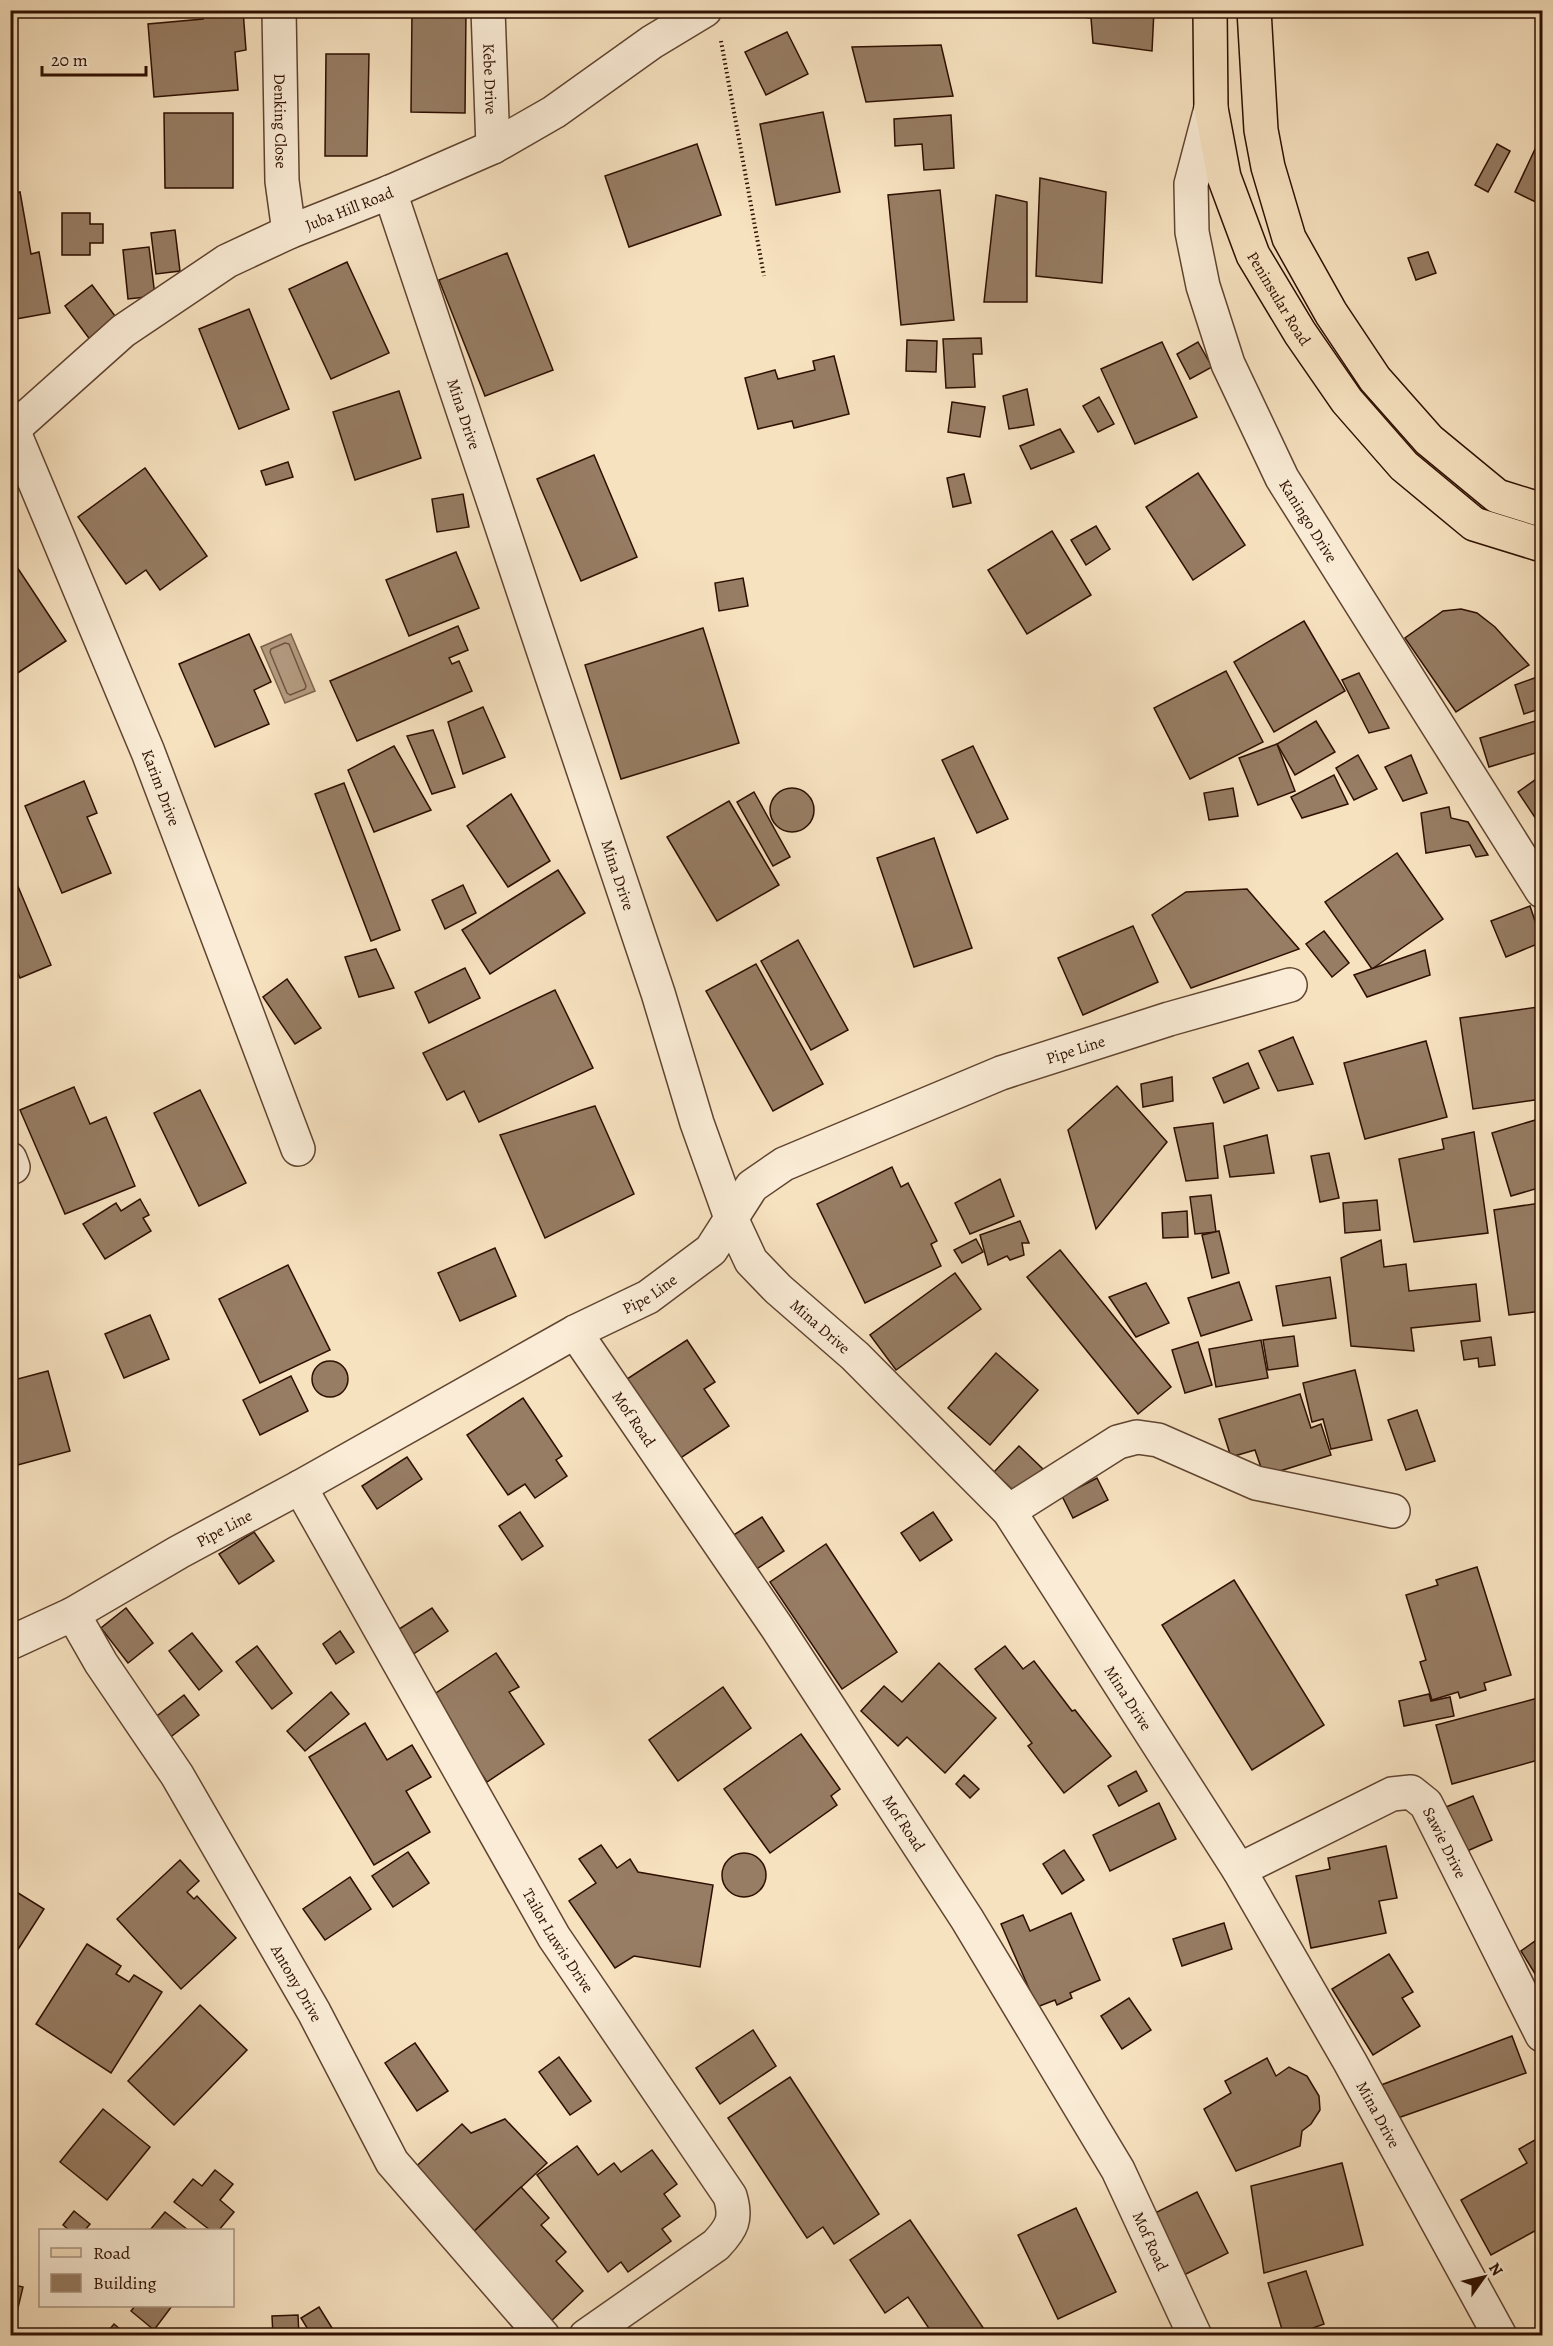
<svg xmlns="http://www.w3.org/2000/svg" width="1553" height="2346" viewBox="0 0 1553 2346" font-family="Alegreya,serif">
  <rect width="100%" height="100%" fill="#f7e2c0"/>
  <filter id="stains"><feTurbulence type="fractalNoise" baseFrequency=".00333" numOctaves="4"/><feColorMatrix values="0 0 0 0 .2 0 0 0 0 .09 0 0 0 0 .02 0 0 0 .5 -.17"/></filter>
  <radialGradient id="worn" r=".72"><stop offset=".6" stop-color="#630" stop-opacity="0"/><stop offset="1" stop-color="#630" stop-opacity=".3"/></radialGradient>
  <polygon fill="#b39a7f" stroke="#7e624c" stroke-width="1.5" points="291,634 315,691 285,703 261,647"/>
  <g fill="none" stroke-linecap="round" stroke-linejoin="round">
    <polygon stroke="#705440" stroke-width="1.5" points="285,643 289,644 306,686 305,689 290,695 287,693 270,652 271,649"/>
  </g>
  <g fill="#977d64" stroke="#2e0f00" stroke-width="1.5">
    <polygon points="243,10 246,50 235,52 238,90 154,97 148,24 203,19 203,11"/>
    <polygon points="412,10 466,10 465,113 411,112"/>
    <polygon points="1065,10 1154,10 1152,51 1093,43 1091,18 1065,15"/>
    <polygon points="787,32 808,74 766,95 745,52"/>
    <polygon points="941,45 953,96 866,102 852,47"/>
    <polygon points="326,54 369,54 367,156 325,156"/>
    <polygon points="823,112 840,192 776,205 760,124"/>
    <polygon points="164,113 233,113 233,188 165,188"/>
    <polygon points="951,115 954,168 924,170 922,144 895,146 894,119"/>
    <polygon points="1542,134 1542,205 1515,192"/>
    <polygon points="697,144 721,215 629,247 605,176"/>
    <polygon points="1497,144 1510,151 1488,192 1475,185"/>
    <polygon points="1040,178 1106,192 1102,283 1036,276"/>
    <polygon points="940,190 954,320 901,325 888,195"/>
    <polygon points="20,192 31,254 39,252 50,313 10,320 10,194"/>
    <polygon points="996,195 1027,202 1027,302 984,302"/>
    <polygon points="62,213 90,213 90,224 103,224 103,243 90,243 90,255 62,255"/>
    <polygon points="175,230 180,271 156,274 151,233"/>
    <polygon points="149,247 155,296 128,299 123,250"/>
    <polygon points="1428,252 1436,273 1416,280 1408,258"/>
    <polygon points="507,253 553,370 485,396 439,280"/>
    <polygon points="347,262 389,353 331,379 289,289"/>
    <polygon points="92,285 118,320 91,341 65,306"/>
    <polygon points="249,309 289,409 239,429 199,329"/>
    <polygon points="981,338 982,354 973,354 975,387 946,388 943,339"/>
    <polygon points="907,340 937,341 936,372 906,371"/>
    <polygon points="1162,342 1197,417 1135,444 1101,369"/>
    <polygon points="1198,342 1212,367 1190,379 1177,354"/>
    <polygon points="834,356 849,414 794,428 792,421 758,429 745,378 775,370 778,379 815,370 813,361"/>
    <polygon points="1027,389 1034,425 1009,429 1003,396"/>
    <polygon points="399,391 421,458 355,480 333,412"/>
    <polygon points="1099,397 1114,424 1098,432 1083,406"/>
    <polygon points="952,402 985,407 980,437 948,432"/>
    <polygon points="1060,429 1074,452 1031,469 1020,446"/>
    <polygon points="594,455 637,557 581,581 537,479"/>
    <polygon points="288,462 293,477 266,485 261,471"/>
    <polygon points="145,468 207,556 160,590 146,570 126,584 78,517"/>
    <polygon points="1198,473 1245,545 1193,580 1146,507"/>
    <polygon points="964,474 971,503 953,507 947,478"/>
    <polygon points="463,494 469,527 437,532 432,499"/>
    <polygon points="1096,526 1110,549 1086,565 1071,540"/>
    <polygon points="1052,531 1091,595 1027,634 988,570"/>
    <polygon points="456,552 479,608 409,636 386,580"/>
    <polygon points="11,558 66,641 10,678 10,559"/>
    <polygon points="743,578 748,606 719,611 715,583"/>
    <polygon points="1461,609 1477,613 1495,627 1529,665 1456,712 1405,638 1443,611"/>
    <polygon points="1304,621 1345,691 1274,732 1234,662"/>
    <polygon points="458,626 468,650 449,658 452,664 459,661 472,691 357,741 330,681"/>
    <polygon points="703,628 739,743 621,779 585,665"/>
    <polygon points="249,634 271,682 254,690 269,724 215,747 179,664"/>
    <polygon points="1226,671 1263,742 1190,779 1154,708"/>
    <polygon points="1359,673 1389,728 1369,733 1342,680"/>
    <polygon points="1540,676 1542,683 1542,708 1524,714 1515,685"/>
    <polygon points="483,707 505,757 463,774 448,722"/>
    <polygon points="1542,719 1542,751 1489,767 1480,738"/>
    <polygon points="1316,721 1335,752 1295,775 1277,744"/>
    <polygon points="433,730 455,787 432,794 407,736"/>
    <polygon points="1277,744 1295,791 1258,805 1239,758"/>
    <polygon points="394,746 431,810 374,832 348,770"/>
    <polygon points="973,746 1008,819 977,833 942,760"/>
    <polygon points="1358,755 1377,789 1354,800 1336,768"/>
    <polygon points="1411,755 1427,793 1403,801 1385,767"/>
    <polygon points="1334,775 1348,804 1302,818 1291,797"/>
    <polygon points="1542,775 1542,828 1518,792"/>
    <polygon points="84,781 97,813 87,817 111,873 62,893 25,806"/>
    <polygon points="344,783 400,930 371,941 315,794"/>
    <polygon points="1233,788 1238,816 1209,820 1204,793"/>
    <circle cx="792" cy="810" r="22"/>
    <polygon points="754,792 790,857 773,866 737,802"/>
    <polygon points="511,794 550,861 508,887 467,826"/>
    <polygon points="729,801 779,885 717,921 667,837"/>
    <polygon points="1449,807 1451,818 1468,822 1488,855 1476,857 1470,845 1426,853 1421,813"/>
    <polygon points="934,838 972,948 914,967 877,858"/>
    <polygon points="1397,853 1443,919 1372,969 1325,902"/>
    <polygon points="558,870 585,913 490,974 462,930"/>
    <polygon points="17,884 51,965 20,978 10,957 10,887"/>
    <polygon points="463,885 476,913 445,929 432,900"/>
    <polygon points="1247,889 1299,949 1191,988 1152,915 1186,892"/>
    <polygon points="1530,906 1542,942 1506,957 1491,921"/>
    <polygon points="1133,926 1158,982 1083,1015 1058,958"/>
    <polygon points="1324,931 1349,963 1332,977 1306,944"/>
    <polygon points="798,940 848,1030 811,1050 761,961"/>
    <polygon points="376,949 394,988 359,997 345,957"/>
    <polygon points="1425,950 1430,975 1367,997 1354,975"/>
    <polygon points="756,964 823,1084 773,1111 706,991"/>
    <polygon points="465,968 480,998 429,1023 415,992"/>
    <polygon points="287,979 321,1028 295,1044 263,997"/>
    <polygon points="555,990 593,1068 479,1122 464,1091 447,1100 423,1053"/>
    <polygon points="1538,1007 1542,1038 1542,1099 1473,1109 1460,1018"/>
    <polygon points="1293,1037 1313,1084 1278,1091 1259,1051"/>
    <polygon points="1426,1041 1447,1117 1365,1139 1344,1063"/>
    <polygon points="1248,1063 1259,1088 1224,1103 1213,1078"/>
    <polygon points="1172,1077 1173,1101 1143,1107 1141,1084"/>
    <polygon points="1117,1086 1167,1142 1096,1229 1068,1130"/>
    <polygon points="74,1087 90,1124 106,1117 135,1186 65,1214 20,1110"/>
    <polygon points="200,1090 246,1183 199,1206 154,1113"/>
    <polygon points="595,1106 634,1194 545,1238 500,1135"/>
    <polygon points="1542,1118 1542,1187 1511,1196 1492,1133"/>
    <polygon points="1213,1123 1218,1178 1186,1181 1174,1128"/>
    <polygon points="1474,1132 1488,1233 1414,1242 1399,1159 1444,1149 1442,1139"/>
    <polygon points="1267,1135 1274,1173 1230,1177 1224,1146"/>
    <polygon points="1329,1153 1339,1198 1320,1202 1311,1156"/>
    <polygon points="892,1167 901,1187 908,1183 937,1241 931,1244 941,1266 865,1303 817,1204"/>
    <polygon points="1000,1179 1014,1216 970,1234 955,1203"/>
    <polygon points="1211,1195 1216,1232 1195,1234 1190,1197"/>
    <polygon points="140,1199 149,1215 143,1218 151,1231 105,1259 83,1224 116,1203 121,1211"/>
    <polygon points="1377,1200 1380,1230 1345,1233 1343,1203"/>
    <polygon points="1540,1203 1542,1224 1542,1311 1509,1315 1494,1210"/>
    <polygon points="1187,1211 1188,1237 1163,1238 1162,1213"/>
    <polygon points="1020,1221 1029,1243 1022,1243 1024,1255 1010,1260 1007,1256 988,1265 980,1235"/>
    <polygon points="1219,1231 1229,1273 1212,1278 1202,1235"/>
    <polygon points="976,1239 983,1252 962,1263 954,1250"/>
    <polygon points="1381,1240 1384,1267 1406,1264 1409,1291 1476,1284 1480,1321 1411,1328 1414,1351 1351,1346 1341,1258"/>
    <polygon points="495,1248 516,1296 460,1321 438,1273"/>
    <polygon points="1060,1250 1171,1387 1138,1414 1027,1277"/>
    <polygon points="288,1265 330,1350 260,1383 219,1299"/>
    <polygon points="955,1273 981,1309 896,1370 870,1335"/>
    <polygon points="1330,1277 1336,1318 1283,1326 1276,1286"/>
    <polygon points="1239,1282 1252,1320 1201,1336 1188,1298"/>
    <polygon points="1146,1283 1169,1323 1136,1337 1109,1297"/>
    <polygon points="150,1315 169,1359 124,1378 105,1334"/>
    <polygon points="1294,1336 1298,1366 1268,1370 1263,1340"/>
    <polygon points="1491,1337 1495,1365 1479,1367 1478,1358 1464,1360 1461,1341"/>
    <polygon points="687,1340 715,1382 704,1389 729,1426 679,1459 627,1379"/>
    <polygon points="1261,1340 1268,1378 1216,1387 1209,1349"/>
    <polygon points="1198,1342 1212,1385 1185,1393 1172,1350"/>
    <polygon points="996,1353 1038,1390 990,1445 948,1408"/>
    <circle cx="330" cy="1379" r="18"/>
    <polygon points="1355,1370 1372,1440 1331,1449 1323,1419 1312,1422 1303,1383"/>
    <polygon points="48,1371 70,1451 10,1467 10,1381"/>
    <polygon points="291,1376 308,1411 260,1435 243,1400"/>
    <polygon points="1300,1394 1311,1428 1321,1424 1331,1455 1264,1476 1255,1450 1231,1457 1219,1419"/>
    <polygon points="523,1398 562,1456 556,1460 567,1476 535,1498 525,1484 508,1495 467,1435"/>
    <polygon points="1417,1410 1435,1461 1406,1470 1388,1420"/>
    <polygon points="1019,1446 1043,1469 1018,1495 994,1472"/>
    <polygon points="407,1457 422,1479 377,1509 362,1486"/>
    <polygon points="1097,1478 1108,1500 1073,1518 1062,1496"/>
    <polygon points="520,1512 543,1546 522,1560 499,1526"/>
    <polygon points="933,1512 952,1540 920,1561 901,1533"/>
    <polygon points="762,1517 784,1551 752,1572 729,1538"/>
    <polygon points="254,1532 274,1561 239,1584 219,1554"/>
    <polygon points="826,1544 897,1652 842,1689 770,1582"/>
    <polygon points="1477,1567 1511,1675 1484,1683 1486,1690 1460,1698 1458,1692 1432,1700 1420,1662 1426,1660 1406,1595 1438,1585 1436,1580"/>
    <polygon points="1234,1580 1324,1725 1252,1770 1162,1625"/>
    <polygon points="126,1608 153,1643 128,1663 101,1628"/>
    <polygon points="432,1608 448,1631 412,1655 396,1631"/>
    <polygon points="340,1631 354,1652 336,1664 323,1644"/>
    <polygon points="192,1633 222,1671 199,1690 169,1651"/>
    <polygon points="257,1646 292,1693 272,1709 236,1662"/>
    <polygon points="1005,1646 1023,1669 1034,1661 1072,1711 1075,1710 1111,1756 1064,1793 1028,1746 1032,1743 975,1669"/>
    <polygon points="496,1653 519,1687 509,1692 544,1744 487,1782 430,1697"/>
    <polygon points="939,1663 996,1718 945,1773 907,1737 898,1746 861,1711 884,1686 902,1702"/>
    <polygon points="723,1687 751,1728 678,1781 649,1740"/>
    <polygon points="331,1692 349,1714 305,1751 287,1731"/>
    <polygon points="1429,1694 1431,1701 1450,1697 1454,1716 1404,1726 1399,1701"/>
    <polygon points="184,1695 199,1715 168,1739 153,1719"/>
    <polygon points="1538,1698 1542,1715 1542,1759 1452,1784 1436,1725"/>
    <polygon points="365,1723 387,1760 412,1745 431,1777 406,1791 430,1832 374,1865 309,1757"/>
    <polygon points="801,1734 840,1789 831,1796 837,1805 770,1853 724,1789"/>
    <polygon points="1136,1771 1147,1791 1119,1806 1108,1786"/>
    <polygon points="964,1775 979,1789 970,1798 956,1784"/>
    <polygon points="1473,1796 1492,1840 1465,1852 1446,1807"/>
    <polygon points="1159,1803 1176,1839 1110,1871 1093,1835"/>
    <polygon points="601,1845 617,1868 630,1859 638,1872 713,1885 700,1967 634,1956 615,1968 569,1901 596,1883 579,1859"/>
    <polygon points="1386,1846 1397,1898 1379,1901 1386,1933 1311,1948 1296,1876 1330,1869 1328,1858"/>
    <polygon points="1064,1850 1084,1880 1062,1894 1043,1864"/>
    <polygon points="408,1852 429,1883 393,1907 372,1876"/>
    <circle cx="744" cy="1875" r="22"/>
    <polygon points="180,1860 199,1881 187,1892 194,1899 197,1896 236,1938 181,1989 117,1919"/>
    <polygon points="350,1877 371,1909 325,1940 303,1909"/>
    <polygon points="10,1888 44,1909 10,1962"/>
    <polygon points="1071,1913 1100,1980 1070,1993 1072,1998 1057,2005 1055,2000 1037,2007 1001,1924 1023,1915 1030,1931"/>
    <polygon points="1224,1923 1232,1949 1182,1966 1173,1939"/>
    <polygon points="1542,1936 1542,1985 1521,1951"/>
    <polygon points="87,1944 121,1966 116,1974 129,1982 134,1975 162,1992 111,2073 36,2024"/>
    <polygon points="1389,1954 1413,1992 1402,1998 1420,2026 1373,2055 1332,1989"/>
    <polygon points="1129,1998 1151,2030 1122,2049 1101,2016"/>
    <polygon points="200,2005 247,2050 174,2125 128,2081"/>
    <polygon points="753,2030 776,2066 720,2104 696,2068"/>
    <polygon points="1512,2036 1526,2073 1395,2119 1381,2085"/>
    <polygon points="415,2043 448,2091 417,2111 385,2063"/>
    <polygon points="559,2057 591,2101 570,2115 539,2072"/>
    <polygon points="1267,2058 1276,2076 1289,2067 1307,2076 1319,2096 1320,2110 1311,2124 1302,2131 1300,2146 1236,2171 1204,2109 1231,2093 1225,2081"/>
    <polygon points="790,2077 879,2214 834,2244 823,2227 807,2238 728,2118"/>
    <polygon points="103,2109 150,2147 107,2200 60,2162"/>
    <polygon points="505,2119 547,2163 468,2237 409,2173 462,2124 471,2133"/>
    <polygon points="1542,2136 1542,2227 1491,2255 1461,2200 1527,2163 1519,2149"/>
    <polygon points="577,2146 598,2175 614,2163 621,2172 652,2150 677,2184 664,2194 680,2216 662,2229 671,2241 628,2272 621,2262 608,2272 537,2175"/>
    <polygon points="1342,2163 1363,2245 1264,2273 1251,2186"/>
    <polygon points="215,2170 233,2184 220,2200 234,2212 219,2230 210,2230 174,2202 193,2179 202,2186"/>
    <polygon points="521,2187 549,2218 541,2225 566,2252 556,2261 583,2291 548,2324 468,2237"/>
    <polygon points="1197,2192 1228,2253 1182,2276 1151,2215"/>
    <polygon points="1076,2208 1116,2292 1058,2319 1018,2235"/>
    <polygon points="74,2211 90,2224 85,2230 69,2230 63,2225"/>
    <polygon points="165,2212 188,2230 150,2230"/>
    <polygon points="910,2220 984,2329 974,2336 934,2336 908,2297 885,2313 850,2260"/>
    <polygon points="1306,2271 1324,2324 1291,2336 1284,2336 1268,2283"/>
    <polygon points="10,2284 23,2287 16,2316 10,2314"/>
    <polygon points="135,2306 172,2306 154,2330 131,2311"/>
    <polygon points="319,2307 337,2336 312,2336 301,2318"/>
    <polygon points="298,2315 299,2336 273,2336 272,2316"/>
    <polygon points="114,2324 128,2336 104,2336"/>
  </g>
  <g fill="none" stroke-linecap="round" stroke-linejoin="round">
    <g stroke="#604430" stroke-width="36">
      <g id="minor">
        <path id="s1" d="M279 10 282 181 289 232"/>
        <path id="s2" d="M488 10 493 147"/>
        <path id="s3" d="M1211 108 1191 184 1192 232 1203 286 1228 364 1282 478 1542 891"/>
        <path id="s4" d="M390 192 658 993 697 1123 731 1218 751 1261 778 1289 855 1356 1009 1511 1239 1870 1350 2062 1500 2336"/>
        <path id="s5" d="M13 430 148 752 298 1149"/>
        <path id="s6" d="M10 432 123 331 227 261 289 232 390 192 493 147 554 112 652 42 705 10"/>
        <polyline points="10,1159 13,1167"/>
        <path id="s7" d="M575 1332 776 1626 967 1919 1118 2170 1195 2336"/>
        <path id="s8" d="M300 1487 554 1937 730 2196C737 2219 732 2228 716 2245L586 2336"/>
        <polyline points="1009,1511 1118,1442 1137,1437 1158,1440 1256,1483 1393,1511"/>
        <path id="s9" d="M73 1614 101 1663 177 1775 314 2012 392 2162 543 2336"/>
        <path id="s10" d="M10 1643 73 1614 179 1552 300 1487 575 1332 648 1297 711 1250 752 1186 784 1164 1001 1073 1169 1019 1290 985"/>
        <path id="s11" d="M1239 1870 1392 1794 1411 1792 1426 1804 1542 2035"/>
      </g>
    </g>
    <g stroke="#2e0f00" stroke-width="36">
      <g id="major">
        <path id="s12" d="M1210 10 1211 108 1224 177 1253 255 1300 333 1347 401 1404 466 1474 524 1542 545"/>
        <polyline points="1254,10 1261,130 1268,167 1289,238 1331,313 1375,379 1429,440 1497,496 1542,510"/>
      </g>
    </g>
    <polyline stroke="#2e0f00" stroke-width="4" stroke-dasharray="1.5 3" stroke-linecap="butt" points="721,41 764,276"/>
    <use href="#minor" stroke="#faecd6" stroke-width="33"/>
    <use href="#major" stroke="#f7e2c0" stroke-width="33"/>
  </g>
  <g text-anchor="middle" stroke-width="4.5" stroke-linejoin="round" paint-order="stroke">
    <g font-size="16" fill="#2e0f00" stroke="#faecd6">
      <text dy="6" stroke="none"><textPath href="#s2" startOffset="69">Kebe Drive</textPath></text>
      <text dy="6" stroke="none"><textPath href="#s1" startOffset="111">Denking Close</textPath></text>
      <text dy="6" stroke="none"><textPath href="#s6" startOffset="410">Juba Hill Road</textPath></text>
      <text dy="6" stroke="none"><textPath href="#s12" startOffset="302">Peninsular Road</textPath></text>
      <text dy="6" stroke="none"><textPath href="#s4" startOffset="234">Mina Drive</textPath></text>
      <text dy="6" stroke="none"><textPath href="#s3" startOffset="440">Kaningo Drive</textPath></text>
      <text dy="6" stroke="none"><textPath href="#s5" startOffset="387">Karim Drive</textPath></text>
      <text dy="6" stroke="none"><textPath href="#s4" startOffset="720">Mina Drive</textPath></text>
      <text dy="6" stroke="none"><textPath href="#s10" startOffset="1233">Pipe Line</textPath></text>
      <text dy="6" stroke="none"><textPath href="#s10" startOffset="729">Pipe Line</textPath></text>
      <text dy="6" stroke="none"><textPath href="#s4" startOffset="1224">Mina Drive</textPath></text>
      <text dy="6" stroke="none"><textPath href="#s7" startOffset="105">Mof Road</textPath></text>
      <text dy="6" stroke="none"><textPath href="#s10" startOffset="243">Pipe Line</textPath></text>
      <text dy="6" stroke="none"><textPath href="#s4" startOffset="1710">Mina Drive</textPath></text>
      <text dy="6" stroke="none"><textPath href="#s7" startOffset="591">Mof Road</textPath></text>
      <text dy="6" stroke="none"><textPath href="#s11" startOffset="252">Sawie Drive</textPath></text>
      <text dy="6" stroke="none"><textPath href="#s8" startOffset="522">Tailor Luwis Drive</textPath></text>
      <text dy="6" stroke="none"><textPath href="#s9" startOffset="432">Antony Drive</textPath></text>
      <text dy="6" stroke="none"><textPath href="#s4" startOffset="2196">Mina Drive</textPath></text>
      <text dy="6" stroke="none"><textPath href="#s7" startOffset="1077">Mof Road</textPath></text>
    </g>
  </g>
  <rect width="1553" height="2346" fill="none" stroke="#f7e2c0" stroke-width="36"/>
  <rect x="12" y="12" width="1529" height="2322" fill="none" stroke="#2e0f00" stroke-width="3"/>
  <rect x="18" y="18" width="1517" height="2310" fill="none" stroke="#2e0f00" stroke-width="1.5"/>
  <rect x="39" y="2229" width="195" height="78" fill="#faecd6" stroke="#a89480" stroke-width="1.5"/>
  <rect x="51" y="2248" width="30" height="9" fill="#f7e2c0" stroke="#a89480" stroke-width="1.5"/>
  <text x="93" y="2259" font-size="18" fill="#2e0f00">Road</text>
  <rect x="51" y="2274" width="30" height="18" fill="#977d64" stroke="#a89480" stroke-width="1.5"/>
  <text x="93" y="2289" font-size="18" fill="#2e0f00">Building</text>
  <g transform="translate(1484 2277) rotate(56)" stroke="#faecd6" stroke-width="4.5" paint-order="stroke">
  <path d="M0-4.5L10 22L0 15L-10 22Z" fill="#2e0f00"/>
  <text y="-9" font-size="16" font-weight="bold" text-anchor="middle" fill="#2e0f00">N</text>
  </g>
  <path d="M42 66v9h104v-9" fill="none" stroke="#2e0f00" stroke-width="3"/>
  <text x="51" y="66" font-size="18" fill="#2e0f00" stroke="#faecd6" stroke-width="4.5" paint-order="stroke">20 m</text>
  <rect width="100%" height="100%" filter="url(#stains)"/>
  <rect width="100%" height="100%" fill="url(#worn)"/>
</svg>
